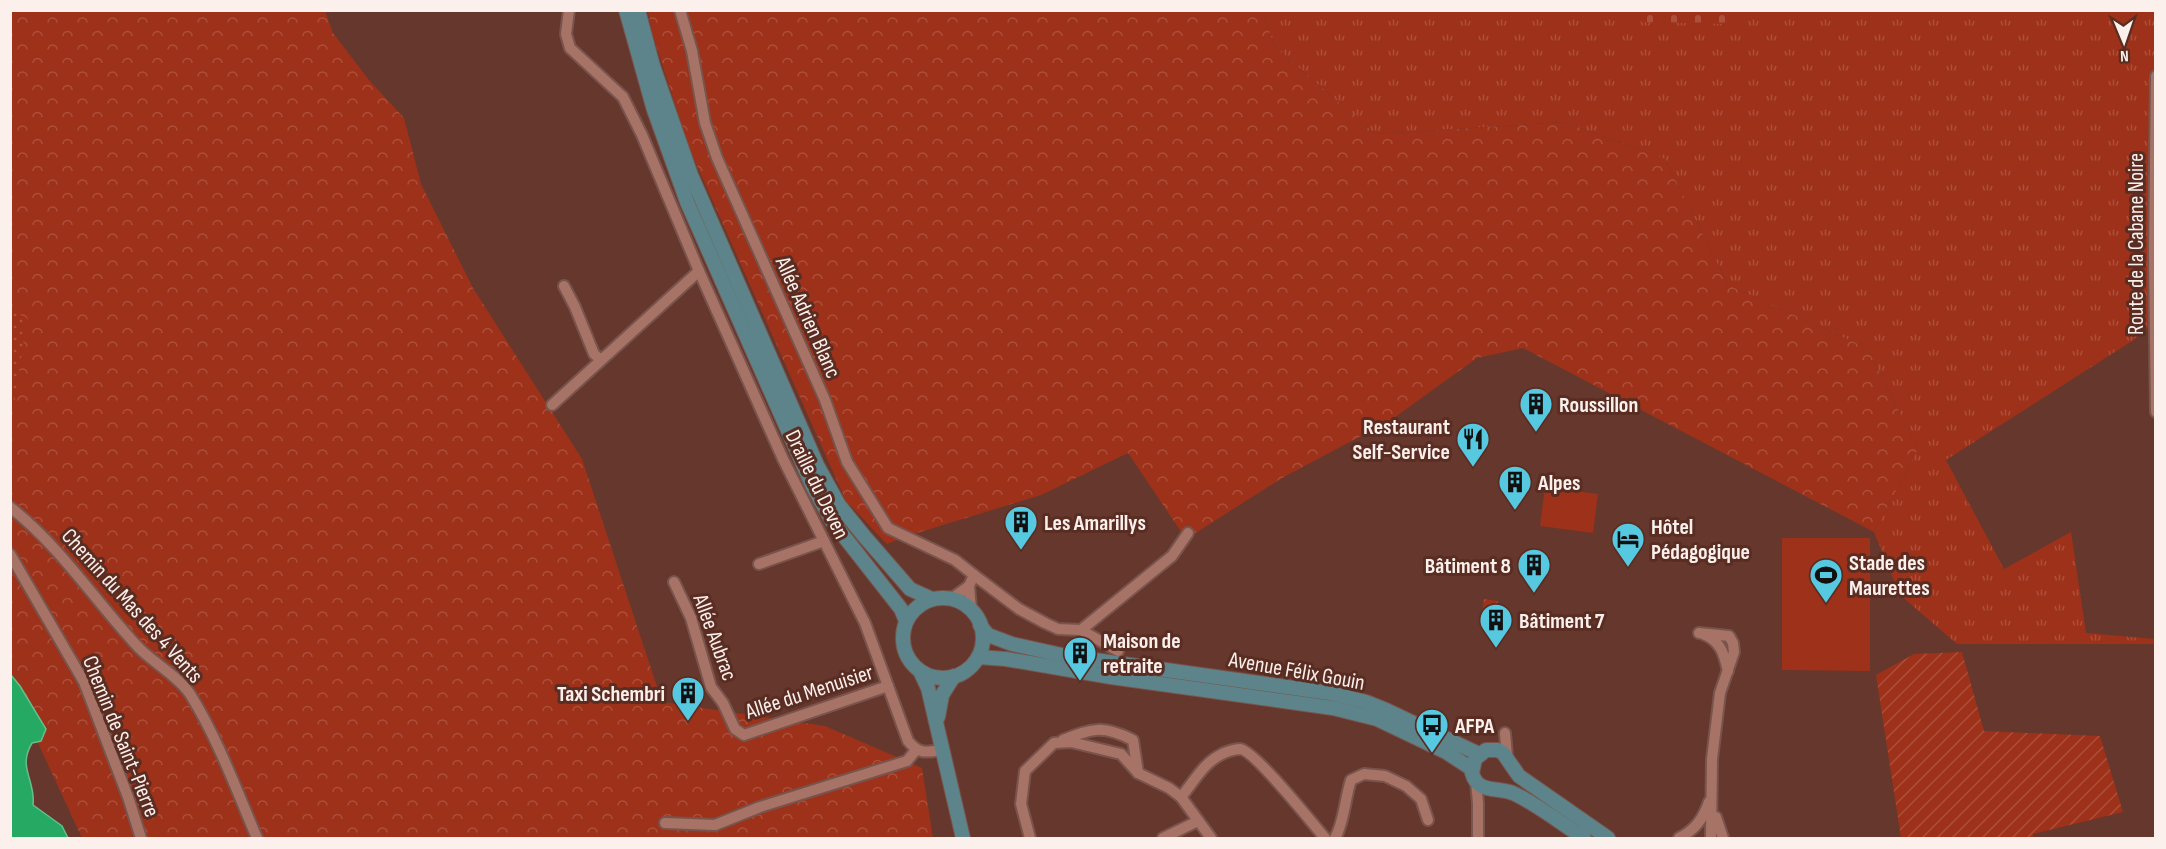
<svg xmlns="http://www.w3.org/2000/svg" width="2166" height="849" viewBox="0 0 2166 849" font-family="'Sofia Sans Condensed',sans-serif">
  <defs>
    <pattern id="grass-tufts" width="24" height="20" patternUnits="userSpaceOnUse" patternTransform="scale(1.5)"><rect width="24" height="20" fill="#9e3119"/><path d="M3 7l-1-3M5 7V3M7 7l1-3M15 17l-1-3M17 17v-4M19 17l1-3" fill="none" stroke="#ac4f3b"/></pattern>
    <pattern id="forest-crowns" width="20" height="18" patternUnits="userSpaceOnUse" patternTransform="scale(1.5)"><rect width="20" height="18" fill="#9e3119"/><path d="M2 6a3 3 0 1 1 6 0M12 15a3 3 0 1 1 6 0" fill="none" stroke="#ac4f3b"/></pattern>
    <pattern id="cemetery-stones" width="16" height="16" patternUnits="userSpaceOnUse" patternTransform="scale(1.5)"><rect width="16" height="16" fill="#9e3119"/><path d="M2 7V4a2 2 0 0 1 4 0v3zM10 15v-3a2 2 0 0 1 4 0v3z" fill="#ac4f3b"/></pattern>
    <pattern id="park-dots" width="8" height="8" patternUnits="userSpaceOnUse" patternTransform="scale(1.5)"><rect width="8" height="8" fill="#9e3119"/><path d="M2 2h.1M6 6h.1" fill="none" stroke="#ac4f3b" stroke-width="1.8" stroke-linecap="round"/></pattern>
    <pattern id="garden-furrows" width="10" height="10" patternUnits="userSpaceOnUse" patternTransform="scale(1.5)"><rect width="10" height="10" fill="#9e3119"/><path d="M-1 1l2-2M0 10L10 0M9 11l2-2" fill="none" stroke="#ac4f3b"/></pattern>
  </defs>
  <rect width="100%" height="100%" fill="#66372d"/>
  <polygon fill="url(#grass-tufts)" points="1263,11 2155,11 2155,321 2132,341 1946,460 2004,569 2071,532 2086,633 2155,639 2155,644 1957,644 1900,595 1874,532 1918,449 1867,348 1728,285 1665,159 1564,122 1375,134 1274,46"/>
  <g fill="url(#forest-crowns)">
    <polygon points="10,11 325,11 333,33 369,80 404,118 421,184 473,288 582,459 662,702 825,726 922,768 933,838 82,838 11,685"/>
    <polygon points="648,11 1263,11 1274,46 1375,134 1564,122 1665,159 1728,285 1867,348 1918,449 1874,532 1523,348 1477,358 1391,420 1282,478 1186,539 1128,453 1041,495 904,537 887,544 846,501 690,150 652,33"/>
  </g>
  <polygon fill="url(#cemetery-stones)" points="1641,11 1641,10 1729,11 1727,24 1641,22"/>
  <polygon fill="url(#park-dots)" points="11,311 27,318 14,405 11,407"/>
  <g fill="url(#garden-furrows)">
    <polygon points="1484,599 1498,601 1496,615 1482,613"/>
    <polygon points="1962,652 1984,731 2100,736 2123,812 2033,834 2033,838 1901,838 1876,675 1914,654"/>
  </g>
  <g fill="#9e3119">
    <polygon points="1545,487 1598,494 1593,533 1540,526"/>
    <polygon points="1782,538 1870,538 1870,671 1782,670"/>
  </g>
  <path fill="#26a962" stroke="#66be8c" stroke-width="1.5" d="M11 675 20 686 46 729 41 741 32 743C17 768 36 780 33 805L62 826 68 838H11Z"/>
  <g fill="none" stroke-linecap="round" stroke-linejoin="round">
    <g stroke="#78544c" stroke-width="14">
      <g id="minor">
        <path d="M569 10 566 34 570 48 623 97 642 135 699 271 783 459 865 623 908 741C920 755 926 752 943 750"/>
        <polyline points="680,10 692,51 705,123 717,158 825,400 847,462 888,528 955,560 974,575 969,586 971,609"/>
        <polyline points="2156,76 2154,257 2156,412"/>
        <polyline points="564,286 575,307 594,354 600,359"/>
        <polyline points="552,405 699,271"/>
        <path d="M10 507C62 548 95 601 139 648 154 663 179 677 190 694 218 739 236 789 257 838"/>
        <polyline points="10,554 84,682 128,797 141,838"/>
        <polyline points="759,564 824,541"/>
        <polyline points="974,575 1019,609 1045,623 1058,629 1081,630 1118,651"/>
        <polyline points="674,582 691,618 711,687 723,703 735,729 744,735 888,686"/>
        <polyline points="951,599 969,586"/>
        <polyline points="1081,630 1172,556 1188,533"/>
        <polyline points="1699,633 1729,636 1733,643 1734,652 1720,693 1712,759 1711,838"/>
        <path d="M1703 634C1721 641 1724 654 1728 671"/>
        <polyline points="1505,733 1507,756"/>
        <path d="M1063 740C1093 728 1103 725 1133 740L1138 773"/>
        <polyline points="1476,781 1478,803 1478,838"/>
        <path d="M1181 797C1194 782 1203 763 1222 754 1225 752 1235 749 1240 749 1254 750 1313 824 1325 838"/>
        <polyline points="1716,817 1723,838"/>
        <polyline points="665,823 715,825 760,807 907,761 916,750"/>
        <polyline points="1030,838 1021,804 1025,771 1054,743 1071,742 1121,754 1138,773 1169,788 1181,797 1211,838"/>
        <polyline points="1163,838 1198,821"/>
        <path d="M1335 838C1344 823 1345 798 1351 780L1364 774 1385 776 1406 786 1421 799 1428 820"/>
        <path d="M1679 838C1695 830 1703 819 1709 802"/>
      </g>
    </g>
    <g stroke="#78544c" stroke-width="16">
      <g id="major">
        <polyline points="626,10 654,110 687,202 812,485 832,521 901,609 906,621"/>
        <polyline points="638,10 653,66 691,175 817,465 839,505 864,536 910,589 932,599"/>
        <circle cx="943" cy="638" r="40"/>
        <polyline points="980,625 988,635 1012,644 1066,656 1330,693 1366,702 1386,710 1479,754"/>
        <polyline points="978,657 1006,659 1111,677 1333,708 1377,719 1446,752 1472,769"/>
        <polyline points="920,671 928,688 963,838"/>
        <polyline points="938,717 942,695 954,676"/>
        <path d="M1584 838C1562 824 1538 805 1515 794 1499 786 1478 795 1472 773L1475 759 1486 750H1498L1503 753 1519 776 1608 838"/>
      </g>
    </g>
    <use href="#minor" stroke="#a77367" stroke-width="10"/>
    <use href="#major" stroke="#5d848a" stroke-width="14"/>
  </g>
  <defs>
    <g id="building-pin" transform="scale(1.725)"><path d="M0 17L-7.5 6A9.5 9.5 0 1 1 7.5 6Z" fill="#56c9e1" stroke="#5a2d23"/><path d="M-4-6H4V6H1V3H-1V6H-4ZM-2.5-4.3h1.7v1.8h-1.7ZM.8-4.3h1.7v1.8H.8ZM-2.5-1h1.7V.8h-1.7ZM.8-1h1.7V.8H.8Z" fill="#111"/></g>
    <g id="restaurant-pin" transform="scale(1.725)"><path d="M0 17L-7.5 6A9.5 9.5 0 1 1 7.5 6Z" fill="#56c9e1" stroke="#5a2d23"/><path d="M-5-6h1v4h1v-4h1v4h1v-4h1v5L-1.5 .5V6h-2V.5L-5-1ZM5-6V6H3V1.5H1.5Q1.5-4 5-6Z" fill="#111"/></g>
    <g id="hotel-pin" transform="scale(1.725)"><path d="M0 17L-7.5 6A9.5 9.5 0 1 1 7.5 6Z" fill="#56c9e1" stroke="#5a2d23"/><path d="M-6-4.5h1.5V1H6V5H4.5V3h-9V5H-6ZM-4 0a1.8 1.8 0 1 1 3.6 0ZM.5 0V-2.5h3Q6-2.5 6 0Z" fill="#111"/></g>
    <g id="stadium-pin" transform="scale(1.725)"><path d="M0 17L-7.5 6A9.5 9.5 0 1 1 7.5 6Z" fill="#56c9e1" stroke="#5a2d23"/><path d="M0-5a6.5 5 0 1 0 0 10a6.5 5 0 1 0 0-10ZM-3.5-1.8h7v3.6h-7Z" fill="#111"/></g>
    <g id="bus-pin" transform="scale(1.725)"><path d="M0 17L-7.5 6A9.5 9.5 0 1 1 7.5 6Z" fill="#56c9e1" stroke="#5a2d23"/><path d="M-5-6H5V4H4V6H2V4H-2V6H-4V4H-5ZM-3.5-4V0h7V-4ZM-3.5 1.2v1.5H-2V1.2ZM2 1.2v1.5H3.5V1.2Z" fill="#111"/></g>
  </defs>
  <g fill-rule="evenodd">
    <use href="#building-pin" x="1536" y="404"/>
    <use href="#restaurant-pin" x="1473" y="439"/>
    <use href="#building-pin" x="1515" y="482"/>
    <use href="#building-pin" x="1021" y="522"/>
    <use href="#hotel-pin" x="1628" y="539"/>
    <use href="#building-pin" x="1534" y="565"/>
    <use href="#stadium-pin" x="1826" y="575"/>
    <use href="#building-pin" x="1496" y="620"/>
    <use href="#building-pin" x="1080" y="653"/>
    <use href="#building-pin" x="688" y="693"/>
    <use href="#bus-pin" x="1432" y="725"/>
  </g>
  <g text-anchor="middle" stroke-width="6" stroke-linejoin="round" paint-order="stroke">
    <g font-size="22" fill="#fcf0ed" stroke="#5a2d23">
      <text transform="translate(2135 244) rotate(-90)" y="8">Route de la Cabane Noire</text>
      <text transform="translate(809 317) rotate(66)" y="8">Allée Adrien Blanc</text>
      <text transform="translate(818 484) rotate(64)" y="8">Draille du Deven</text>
      <text transform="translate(133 605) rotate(48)" y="8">Chemin du Mas des 4 Vents</text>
      <text transform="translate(716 637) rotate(70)" y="8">Allée Aubrac</text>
      <text transform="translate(1297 670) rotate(10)" y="8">Avenue Félix Gouin</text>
      <text transform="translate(809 691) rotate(-18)" y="8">Allée du Menuisier</text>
      <text transform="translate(122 736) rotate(68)" y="8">Chemin de Saint-Pierre</text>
    </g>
    <g font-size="22" font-weight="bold" fill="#fcf0ed" stroke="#5a2d23" text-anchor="start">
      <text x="1559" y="412">Roussillon</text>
      <text x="1450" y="434" text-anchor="end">Restaurant<tspan x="1450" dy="25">Self-Service</tspan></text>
      <text x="1538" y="490">Alpes</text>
      <text x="1044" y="530">Les Amarillys</text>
      <text x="1651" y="534">Hôtel<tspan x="1651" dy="25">Pédagogique</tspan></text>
      <text x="1849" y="570">Stade des<tspan x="1849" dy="25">Maurettes</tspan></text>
      <text x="1511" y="573" text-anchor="end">Bâtiment 8</text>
      <text x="1519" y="628">Bâtiment 7</text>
      <text x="1103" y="648">Maison de<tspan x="1103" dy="25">retraite</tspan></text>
      <text x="665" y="701" text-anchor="end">Taxi Schembri</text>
      <text x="1455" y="733">AFPA</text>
    </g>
  </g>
  <rect width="2166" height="849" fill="none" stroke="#fcf0ed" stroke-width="24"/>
  <g transform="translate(2124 42) rotate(178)" stroke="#5a2d23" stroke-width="4.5" paint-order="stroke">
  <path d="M0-4.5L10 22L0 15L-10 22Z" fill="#fcf0ed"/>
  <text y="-9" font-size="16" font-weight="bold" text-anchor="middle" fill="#fcf0ed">N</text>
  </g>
</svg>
